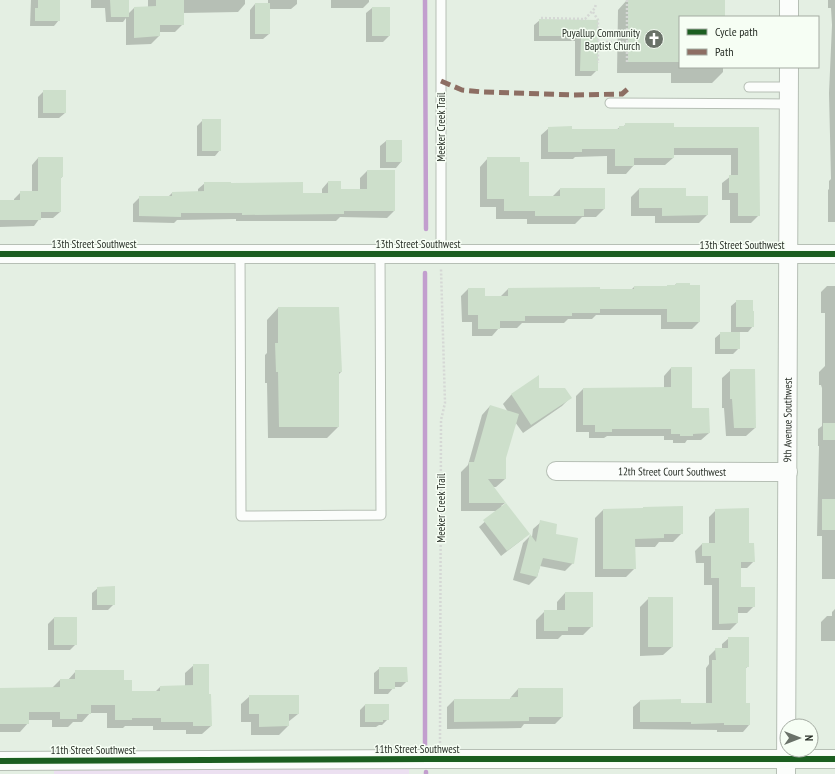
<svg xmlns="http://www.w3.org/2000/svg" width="835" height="774" viewBox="0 0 835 774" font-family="'PT Sans Narrow',sans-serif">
  <rect width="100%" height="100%" fill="#e4efe3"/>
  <rect fill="#ece0f1" x="54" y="769" width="355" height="5"/>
  <g fill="#0003">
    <polygon points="31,0 59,0 59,20 54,26 30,26"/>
    <polygon points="91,0 128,0 128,14 134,8 148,7 148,0 245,0 245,4 238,12 183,13 183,24 175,32 159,32 159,36 151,44 126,45 126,18 123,22 106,22 105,8 91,8"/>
    <polygon points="268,0 297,0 297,4 291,9 269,9 269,34 263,39 250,39 250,10 255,4 268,4"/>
    <polygon points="331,0 369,0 369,2 363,8 331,8"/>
    <polygon points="627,0 724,0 724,17 680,17 680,67 723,67 723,72 712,83 671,83 671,73 617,73 618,10"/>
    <polygon points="828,0 835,0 835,222 828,222 828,190 829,189 829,181 831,179 829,93 832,25 831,8 828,8"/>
    <polygon points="372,8 389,8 389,36 383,42 366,42 366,13"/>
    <polygon points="540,20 597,21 597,70 591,76 575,76 575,41 534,41 534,25"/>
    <polygon points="44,91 65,113 59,118 38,118 38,97"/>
    <polygon points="203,120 220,150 215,156 197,156 197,126"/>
    <polygon points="626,124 673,128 758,128 759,215 751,223 730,223 730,200 722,200 722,183 731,176 731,155 673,155 673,158 665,165 634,165 626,174 607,174 607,156 575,157 573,159 541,159 541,135 549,128 571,130 616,130 620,127 623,127"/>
    <polygon points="386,141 401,141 401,162 396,168 380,168 380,146"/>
    <polygon points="38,158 62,177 60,179 60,212 53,218 40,218 34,226 0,227 0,201 14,201 14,199 21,192 32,192 32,165"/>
    <polygon points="488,158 528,197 552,197 560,189 604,209 596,217 582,217 575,224 527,224 527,219 496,219 496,207 480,207 480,167"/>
    <polygon points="367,171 394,211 387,218 340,217 336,221 236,221 236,219 177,220 174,223 133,222 133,204 140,197 168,197 172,193 198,192 198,189 205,183 230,184 302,194 322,194 322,189 328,182 340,190 360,190 360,178"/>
    <polygon points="639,189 685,197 707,215 699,223 655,223 655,216 631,216 631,197"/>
    <polygon points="676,284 699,322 692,329 661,329 661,315 596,315 592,319 568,319 564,323 522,323 517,328 499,328 492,336 472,336 472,322 462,322 461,296 468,289 484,297 501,296 508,289 631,290 634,287 666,287 674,286"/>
    <polygon points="827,286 835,286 835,579 822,579 822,536 817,536 819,446 818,446 818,429 822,426 822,388 821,385 819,385 819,372 825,366 825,313 821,313 821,292"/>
    <polygon points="737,301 753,326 748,332 739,332 739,348 733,354 715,354 715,338 721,333 731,333 731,306"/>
    <polygon points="278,308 338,308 341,372 338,375 338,427 327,438 268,438 267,383 265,383 265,355 267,353 267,320"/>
    <polygon points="671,368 691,409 709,433 701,440 687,440 685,443 673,443 673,440 664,440 664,436 607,436 604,438 589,438 589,432 576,432 576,396 583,389 664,388 664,376"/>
    <polygon points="731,370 755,428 746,436 726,436 724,408 722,408 722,378"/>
    <polygon points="538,377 538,389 570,398 562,406 523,433 515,422 505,457 505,479 496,487 493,487 505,503 501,506 523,539 501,556 479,527 497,511 461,511 461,472 468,465 482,415 490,406 508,412 503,404 511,395"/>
    <polygon points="603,510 682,533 673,542 659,542 655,547 634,547 635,568 626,577 595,577 595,518"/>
    <polygon points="716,510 748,544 754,561 747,568 740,568 740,588 754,606 747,613 737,613 737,623 730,630 712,630 712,585 704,585 704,563 696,563 695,551 702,544 709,544 709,517"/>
    <polygon points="541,522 554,535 573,563 565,571 540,566 537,577 529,585 513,580 523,543 530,536 532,537 533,529"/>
    <polygon points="98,588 114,604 108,610 92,610 92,593"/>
    <polygon points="565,593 592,626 583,635 562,635 558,639 536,639 536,620 545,611 557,611 557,602"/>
    <polygon points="649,598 672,647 663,655 640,656 640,607"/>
    <polygon points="835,609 835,641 821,641 821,622 827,616 832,616 832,612"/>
    <polygon points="54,618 76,618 76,644 70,650 48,650 48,624"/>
    <polygon points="729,638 748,666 745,669 745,704 749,725 743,732 717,732 717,730 633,729 633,707 640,701 680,704 706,704 706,668 709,664 709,656 716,649 722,649 722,644"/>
    <polygon points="194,665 208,695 211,726 202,734 186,734 186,730 153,730 153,726 125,726 123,728 107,728 107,713 90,713 82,722 73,722 68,727 52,727 52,720 28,720 28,723 20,732 0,732 0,688 52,688 60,680 68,680 76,671 123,681 131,692 155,692 160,687 185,687 185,673"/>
    <polygon points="380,668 407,681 401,687 394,687 388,694 374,694 374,673"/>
    <polygon points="518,689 562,717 555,724 524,724 521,728 447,729 447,707 454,700 510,700 511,697"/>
    <polygon points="250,696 298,714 288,722 288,726 279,735 251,735 251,722 241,722 241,704"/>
    <polygon points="365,705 388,719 382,725 379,725 376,727 360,727 360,710"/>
  </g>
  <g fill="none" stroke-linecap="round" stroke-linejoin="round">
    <g stroke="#c29ece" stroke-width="4.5">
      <polyline points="425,0 426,229"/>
      <polyline points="425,749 425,273"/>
      <polyline points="426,772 426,774"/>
    </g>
  </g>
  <g fill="#cddfcb">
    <polygon points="38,0 60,0 60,21 35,21 35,8 38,8"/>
    <polygon points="110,0 129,0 129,17 111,17"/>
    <polygon points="156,0 184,0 184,25 160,25 160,36 134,38 134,7 156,6"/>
    <polygon points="628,0 725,0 725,17 680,17 680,62 628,62"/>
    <rect x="255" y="3" width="15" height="31"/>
    <rect x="372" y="7" width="18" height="29"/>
    <polygon points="539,19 598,20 598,71 580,71 581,36 539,36"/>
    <rect x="43" y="90" width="23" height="23"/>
    <rect x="202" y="119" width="19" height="32"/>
    <polygon points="625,123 674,123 674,127 759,127 760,216 738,216 738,193 729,193 729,175 738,175 738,148 674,148 674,158 634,158 634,166 615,166 615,149 582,149 582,152 548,152 548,127 572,126 572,129 619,129 619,126 625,126"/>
    <rect x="386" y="140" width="16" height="22"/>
    <polygon points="38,157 63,157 63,177 61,177 61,212 41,212 41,220 0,220 0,200 20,200 20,191 38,191"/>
    <polygon points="487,157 520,157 520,162 529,162 529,196 560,196 560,188 605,188 605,209 584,209 584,216 535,216 535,211 504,211 504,199 487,199"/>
    <polygon points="367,170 395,170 395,211 344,211 344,214 242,215 242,213 181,213 181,217 139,216 139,196 172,196 172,192 204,191 204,182 231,182 231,183 303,182 303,193 328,193 328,181 341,181 341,189 367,189"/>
    <polygon points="639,188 686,188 686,196 708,196 708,215 662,216 662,208 639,208"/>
    <polygon points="676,283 690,283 690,285 700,285 700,322 667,322 667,309 600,309 600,313 572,313 572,316 525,316 525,321 500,321 500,329 478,329 478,315 468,315 468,288 485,288 485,296 508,296 508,288 600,287 600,289 634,289 634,286 667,286 667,285 676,285"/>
    <polygon points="736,300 753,300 753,311 754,311 754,327 736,327"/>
    <polygon points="278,307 339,307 342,372 339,372 339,427 279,427 278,372 276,372 275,343 278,343"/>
    <rect x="720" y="332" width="20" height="17"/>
    <polygon points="671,367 692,367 692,408 709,408 710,433 693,434 693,436 680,436 680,434 671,434 671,429 612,429 612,432 595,432 595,425 583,425 583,388 671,387"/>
    <polygon points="730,369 755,369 756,428 734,428 732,399 730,399"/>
    <polygon points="539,375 539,388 565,388 572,398 531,425 511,394"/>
    <polygon points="490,405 519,414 506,458 506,479 488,479 506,503 469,503 469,462 474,462"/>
    <rect x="823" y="423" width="12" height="17"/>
    <rect x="822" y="499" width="13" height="31"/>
    <polygon points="506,503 530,534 507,551 483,520"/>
    <polygon points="683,506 683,534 664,534 664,538 635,539 636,569 603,569 603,509 643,508 643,507"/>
    <polygon points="749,508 749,543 754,543 755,562 741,562 741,587 755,587 755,607 738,607 738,623 719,624 719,578 711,578 711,556 702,556 702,543 715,543 715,509"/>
    <polygon points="540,520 557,524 556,534 578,538 574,564 543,558 537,577 520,573 530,534 536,542"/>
    <polygon points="115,586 115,605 97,605 97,587"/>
    <polygon points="565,592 593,592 593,627 568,627 568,631 544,631 544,610 565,610"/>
    <rect x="648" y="597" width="25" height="50"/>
    <rect x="54" y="617" width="23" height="28"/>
    <polygon points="728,637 749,637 749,667 746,667 746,703 750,703 750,725 724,725 724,723 691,724 691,722 640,722 640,700 681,699 681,703 712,703 712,660 716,660 715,648 728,648"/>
    <polygon points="193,664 209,664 209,694 211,694 212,726 193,726 193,722 161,722 161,718 132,718 132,720 115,720 115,705 91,705 91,714 77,714 77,719 60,719 60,712 29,712 29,724 0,724 0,688 60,687 60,679 75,679 75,670 124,670 124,680 132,680 132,691 160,691 160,686 193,685"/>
    <polygon points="379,667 407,667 408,682 395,682 395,689 379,689"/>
    <polygon points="518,688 563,688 563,717 529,717 529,721 454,722 454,699 511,699 511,697 518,697"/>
    <polygon points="249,695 299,695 299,714 289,714 289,726 259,727 259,714 249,714"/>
    <polygon points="365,704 389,704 389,720 383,720 383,722 365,722"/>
  </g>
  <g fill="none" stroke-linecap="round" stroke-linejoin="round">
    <g stroke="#b6bfb5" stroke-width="11">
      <g id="lane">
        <polyline points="441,0 441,254"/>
        <polyline points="749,87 789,87"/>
        <polyline points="610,103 789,104"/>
        <polyline points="240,254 241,516 381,515 380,254"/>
      </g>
    </g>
    <g stroke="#b6bfb5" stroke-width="20">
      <g id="street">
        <polyline points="789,17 789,0"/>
        <polyline points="0,254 835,254"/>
        <path id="s1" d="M556 471 788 472"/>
        <polyline points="0,761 430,759 835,759"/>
        <path id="s2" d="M786 774 789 67"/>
      </g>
    </g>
    <g stroke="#d5d8d5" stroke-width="2.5" stroke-dasharray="2 2" stroke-linecap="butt">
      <polyline points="627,0 627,62"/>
      <polyline points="593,12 598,20 598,63"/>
      <polyline points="541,18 585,19 595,8 596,3"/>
      <polyline points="598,42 627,42"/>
      <polyline points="440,743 441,420 445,403 441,269"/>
    </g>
    <use href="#lane" stroke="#fbfdfb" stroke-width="9"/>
    <use href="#street" stroke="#fbfdfb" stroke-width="18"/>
    <polyline stroke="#8d6e63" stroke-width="5" stroke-dasharray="10 5" stroke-linecap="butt" points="441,81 462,90 483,92 574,95 622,94 630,87"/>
    <g stroke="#f6fef4" stroke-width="8">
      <g id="cycleway">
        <polyline points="0,254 835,254"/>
        <polyline points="0,761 430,759 835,759"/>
      </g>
    </g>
    <use href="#cycleway" stroke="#1b5e20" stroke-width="6"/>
  </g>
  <defs>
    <g id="church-disc" transform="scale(1)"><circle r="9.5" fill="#6a7269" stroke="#f6fef4"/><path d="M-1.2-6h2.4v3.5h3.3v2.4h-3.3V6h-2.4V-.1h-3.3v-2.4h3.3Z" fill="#fff"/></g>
  </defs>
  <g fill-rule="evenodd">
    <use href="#church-disc" x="654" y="39"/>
  </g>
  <g text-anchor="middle" stroke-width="3" stroke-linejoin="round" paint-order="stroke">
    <g font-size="11" fill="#282f27" stroke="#f6fef4" text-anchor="end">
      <text x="640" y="37">Puyallup Community<tspan x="640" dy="13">Baptist Church</tspan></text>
    </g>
    <g font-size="11" fill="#282f27" stroke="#f6fef4">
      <text transform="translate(441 127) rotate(-90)" y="4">Meeker Creek Trail</text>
      <text x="94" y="248">13th Street Southwest</text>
      <text x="418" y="248">13th Street Southwest</text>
      <text x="742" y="249">13th Street Southwest</text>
      <text dy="4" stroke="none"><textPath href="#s2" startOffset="354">9th Avenue Southwest</textPath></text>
      <text dy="4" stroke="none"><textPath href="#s1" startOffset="116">12th Street Court Southwest</textPath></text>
      <text transform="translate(441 508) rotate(-90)" y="4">Meeker Creek Trail</text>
      <text x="417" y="753">11th Street Southwest</text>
      <text x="93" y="754">11th Street Southwest</text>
    </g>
  </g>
  <rect x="679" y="16" width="140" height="52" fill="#f6fef4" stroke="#a4aba2"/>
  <rect x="687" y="29" width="20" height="6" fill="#1b5e20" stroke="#a4aba2"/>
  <text x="715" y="36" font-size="12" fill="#282f27">Cycle path</text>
  <rect x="687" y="49" width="20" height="6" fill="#8d6e63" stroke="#a4aba2"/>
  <text x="715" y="56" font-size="12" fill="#282f27">Path</text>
  <g transform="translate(799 738) rotate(90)"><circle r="19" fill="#f6fef4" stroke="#a4aba2"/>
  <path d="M0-3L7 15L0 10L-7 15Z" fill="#6a7269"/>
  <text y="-6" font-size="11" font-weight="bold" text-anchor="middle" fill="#282f27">N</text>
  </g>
</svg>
